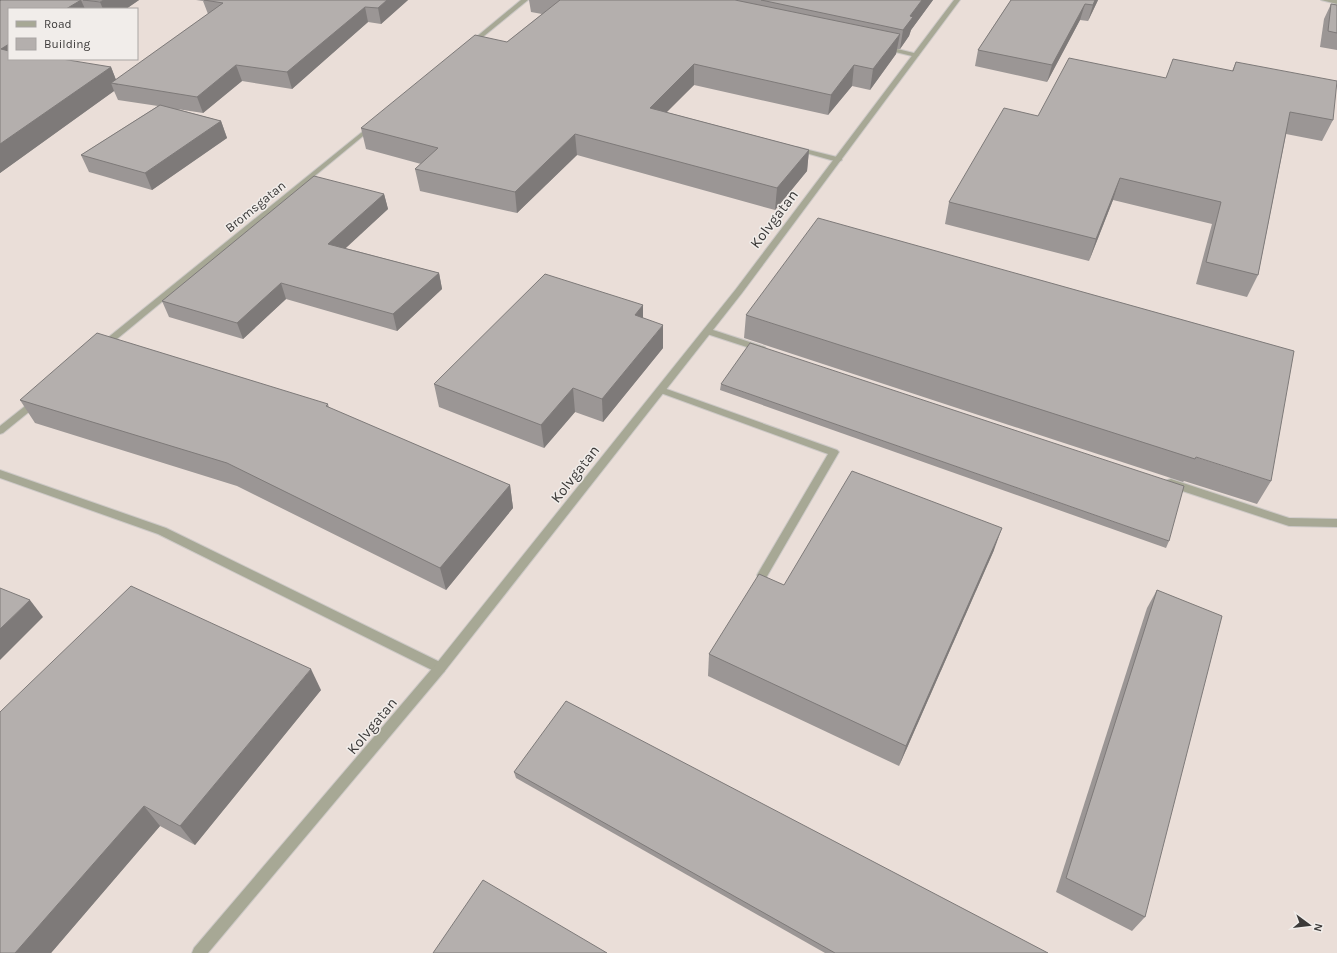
<svg xmlns="http://www.w3.org/2000/svg" width="1337" height="953" viewBox="0 0 1337 953" font-family="Karla,sans-serif">
  <rect width="100%" height="100%" fill="#f1edea"/>
  <path fill="#eaded8" fill-rule="evenodd" d="M0 0H1337V953H0ZM9 9H137V59H9Z"/>
  <g fill="none" stroke-linecap="round" stroke-linejoin="round">
    <g stroke="#cdc9c7" stroke-width="2">
      <g id="lane">
        <polygon points="885,46 918,54 919,55 916,57 883,49 882,48"/>
        <polygon points="797,147 841,158 842,160 838,162 795,150 793,149"/>
        <polygon points="707,328 765,347 766,349 762,352 704,333 703,331"/>
        <polygon points="661,387 837,450 839,452 766,578 762,579 758,578 757,575 828,454 658,392 656,390 658,388"/>
        <polygon points="0,470 166,528 444,664 446,668 444,672 440,673 436,672 158,534 0,478"/>
        <polygon points="1171,479 1289,518 1337,519 1337,527 1289,526 1167,486 1166,483 1167,480"/>
      </g>
    </g>
    <g stroke="#cdc9c7" stroke-width="2">
      <g id="street">
        <polygon points="521,0 528,0 473,45 469,45 469,43"/>
        <polygon points="954,0 960,0 742,293 444,672 208,953 192,953 194,948 436,664 736,289"/>
        <polygon points="1321,0 1337,0 1337,4"/>
        <polygon points="372,124 374,125 374,127 106,348 100,348 99,346 100,344"/>
        <polygon points="37,398 42,401 40,403 3,433 0,434 0,426 34,399"/>
      </g>
    </g>
    <use href="#lane" fill="#a7a895" fill-rule="evenodd"/>
    <use href="#street" fill="#a7a895" fill-rule="evenodd"/>
  </g>
  <g fill="#9b9695">
    <polygon points="0,0 139,0 126,9 9,9 9,59 111,67 116,80 208,14 203,1 196,0 408,0 381,24 368,22 292,89 242,81 203,113 177,109 221,121 227,138 152,190 89,172 81,155 158,106 118,100 114,91 0,173"/>
    <polygon points="529,0 933,0 911,30 909,36 900,49 897,49 896,54 870,90 852,86 828,115 694,85 666,112 809,150 807,171 775,210 577,155 517,213 420,191 415,169 421,164 366,149 361,128 507,42 542,14 531,12"/>
    <polygon points="1011,0 1098,0 1088,21 1080,20 1047,82 975,66 978,50"/>
    <polygon points="1331,4 1337,5 1337,50 1320,47 1324,19"/>
    <polygon points="1236,62 1333,120 1322,141 1286,134 1258,275 1247,297 1196,284 1212,224 1113,200 1089,261 945,224 949,202 1166,78 1232,71"/>
    <polygon points="384,194 388,209 345,248 439,273 442,289 397,331 286,299 243,339 169,317 162,301"/>
    <polygon points="643,305 643,318 663,348 603,422 575,412 544,448 439,407 434,384"/>
    <polygon points="746,315 1271,481 1257,504 1184,481 1183,482 744,338"/>
    <polygon points="721,384 1169,541 1166,548 720,390"/>
    <polygon points="20,400 328,404 329,408 510,485 513,508 446,590 237,486 35,423"/>
    <polygon points="994,550 899,766 708,676 709,654 784,585"/>
    <polygon points="1157,590 1145,917 1132,931 1056,892 1147,608"/>
    <polygon points="321,690 195,845 160,826 51,953 0,953 0,712"/>
    <polygon points="514,772 1048,953 825,953 516,778"/>
  </g>
  <g fill="#7e7a79">
    <polygon points="81,0 85,9 66,9"/>
    <polygon points="104,0 139,0 126,9 103,9 100,2"/>
    <polygon points="387,0 408,0 381,24 378,8"/>
    <polygon points="922,0 933,0 911,30 909,36 900,49 903,30 910,16"/>
    <polygon points="1095,0 1098,0 1088,21 1093,5"/>
    <polygon points="1085,4 1080,20 1047,82 1052,65"/>
    <polygon points="365,7 368,22 292,89 287,72"/>
    <polygon points="900,34 896,54 870,90 873,69"/>
    <polygon points="9,44 9,59 1,49"/>
    <polygon points="694,64 694,85 650,129 650,108"/>
    <polygon points="236,65 242,81 203,113 197,97"/>
    <polygon points="854,65 852,86 828,115 831,95"/>
    <polygon points="111,67 118,85 111,83 114,91 0,173 0,144"/>
    <polygon points="221,121 227,138 152,190 145,173"/>
    <polygon points="575,134 577,155 517,213 515,192"/>
    <polygon points="809,150 807,171 775,210 777,188"/>
    <polygon points="1120,178 1113,200 1089,261 1096,239"/>
    <polygon points="384,194 388,209 333,260 328,244"/>
    <polygon points="439,273 442,289 397,331 393,314"/>
    <polygon points="281,283 286,299 243,339 237,323"/>
    <polygon points="643,305 643,328 635,315"/>
    <polygon points="663,325 663,348 603,422 602,399"/>
    <polygon points="573,388 575,412 544,448 541,425"/>
    <polygon points="510,485 513,508 446,590 440,568"/>
    <polygon points="1002,528 994,550 899,766 906,746"/>
    <polygon points="30,600 43,617 0,660 0,629"/>
    <polygon points="311,669 321,690 195,845 180,826"/>
    <polygon points="144,806 160,826 51,953 15,953"/>
  </g>
  <g fill="#b4afad" stroke="#7e7a79">
    <polygon points="1,0 81,0 66,9 9,9 9,44 1,49 9,51 9,59 62,59 111,67 0,144 0,1"/>
    <polygon points="83,0 104,0 100,2"/>
    <polygon points="204,0 387,0 378,8 365,7 287,72 236,65 197,97 111,83 223,3"/>
    <polygon points="560,0 735,0 900,34 873,69 854,65 831,95 694,64 650,108 809,150 777,188 575,134 515,192 415,169 438,148 361,128 475,35 507,42"/>
    <polygon points="761,0 922,0 910,16 913,17 903,30"/>
    <polygon points="1011,0 1095,0 1093,5 1085,4 1052,65 978,50"/>
    <polygon points="1331,4 1337,5 1337,33 1328,31"/>
    <polygon points="1069,58 1166,78 1173,59 1233,71 1236,62 1337,81 1333,120 1290,112 1258,275 1206,262 1221,202 1120,178 1096,239 949,202 1004,108 1038,116"/>
    <polygon points="160,105 221,121 145,173 81,155"/>
    <polygon points="314,176 384,194 328,244 439,273 393,314 281,283 237,323 162,301"/>
    <polygon points="818,218 1294,351 1271,481 1196,457 1195,459 746,315"/>
    <polygon points="545,274 643,305 635,315 663,325 602,399 573,388 541,425 434,384"/>
    <polygon points="97,333 328,404 326,406 510,485 440,568 227,463 20,400"/>
    <polygon points="750,343 1184,486 1169,541 721,384"/>
    <polygon points="852,471 1002,528 906,746 709,654 759,574 784,585"/>
    <polygon points="131,586 311,669 180,826 144,806 15,953 0,953 0,712"/>
    <polygon points="0,588 30,600 0,629"/>
    <polygon points="1157,590 1222,616 1145,917 1066,878"/>
    <polygon points="566,701 1048,953 835,953 514,772"/>
    <polygon points="483,880 607,953 433,953"/>
  </g>
  <g text-anchor="middle" stroke-width="3" stroke-linejoin="round" paint-order="stroke">
    <g font-size="13" fill="#3c3a39" stroke="#f1edea">
      <text transform="translate(255 206) rotate(-39)" y="5">Bromsgatan</text>
    </g>
    <g font-size="15" fill="#3c3a39" stroke="#f1edea">
      <text transform="translate(774 219) rotate(-53)" y="5">Kolvgatan</text>
      <text transform="translate(575 474) rotate(-52)" y="5">Kolvgatan</text>
      <text transform="translate(372 726) rotate(-50)" y="5">Kolvgatan</text>
    </g>
  </g>
  <rect x="8" y="8" width="130" height="52" fill="#f1edea" stroke="#a9a5a3"/>
  <rect x="16" y="21" width="20" height="6" fill="#a7a895" stroke="#a9a5a3"/>
  <text x="44" y="28" font-size="12" fill="#3c3a39">Road</text>
  <rect x="16" y="38" width="20" height="12" fill="#b4afad" stroke="#a9a5a3"/>
  <text x="44" y="48" font-size="12" fill="#3c3a39">Building</text>
  <g transform="translate(1309 925) rotate(105)" stroke="#f1edea" stroke-width="3" paint-order="stroke">
  <path d="M0-3L7 15L0 10L-7 15Z" fill="#3c3a39"/>
  <text y="-6" font-size="11" font-weight="bold" text-anchor="middle" fill="#3c3a39">N</text>
  </g>
</svg>
